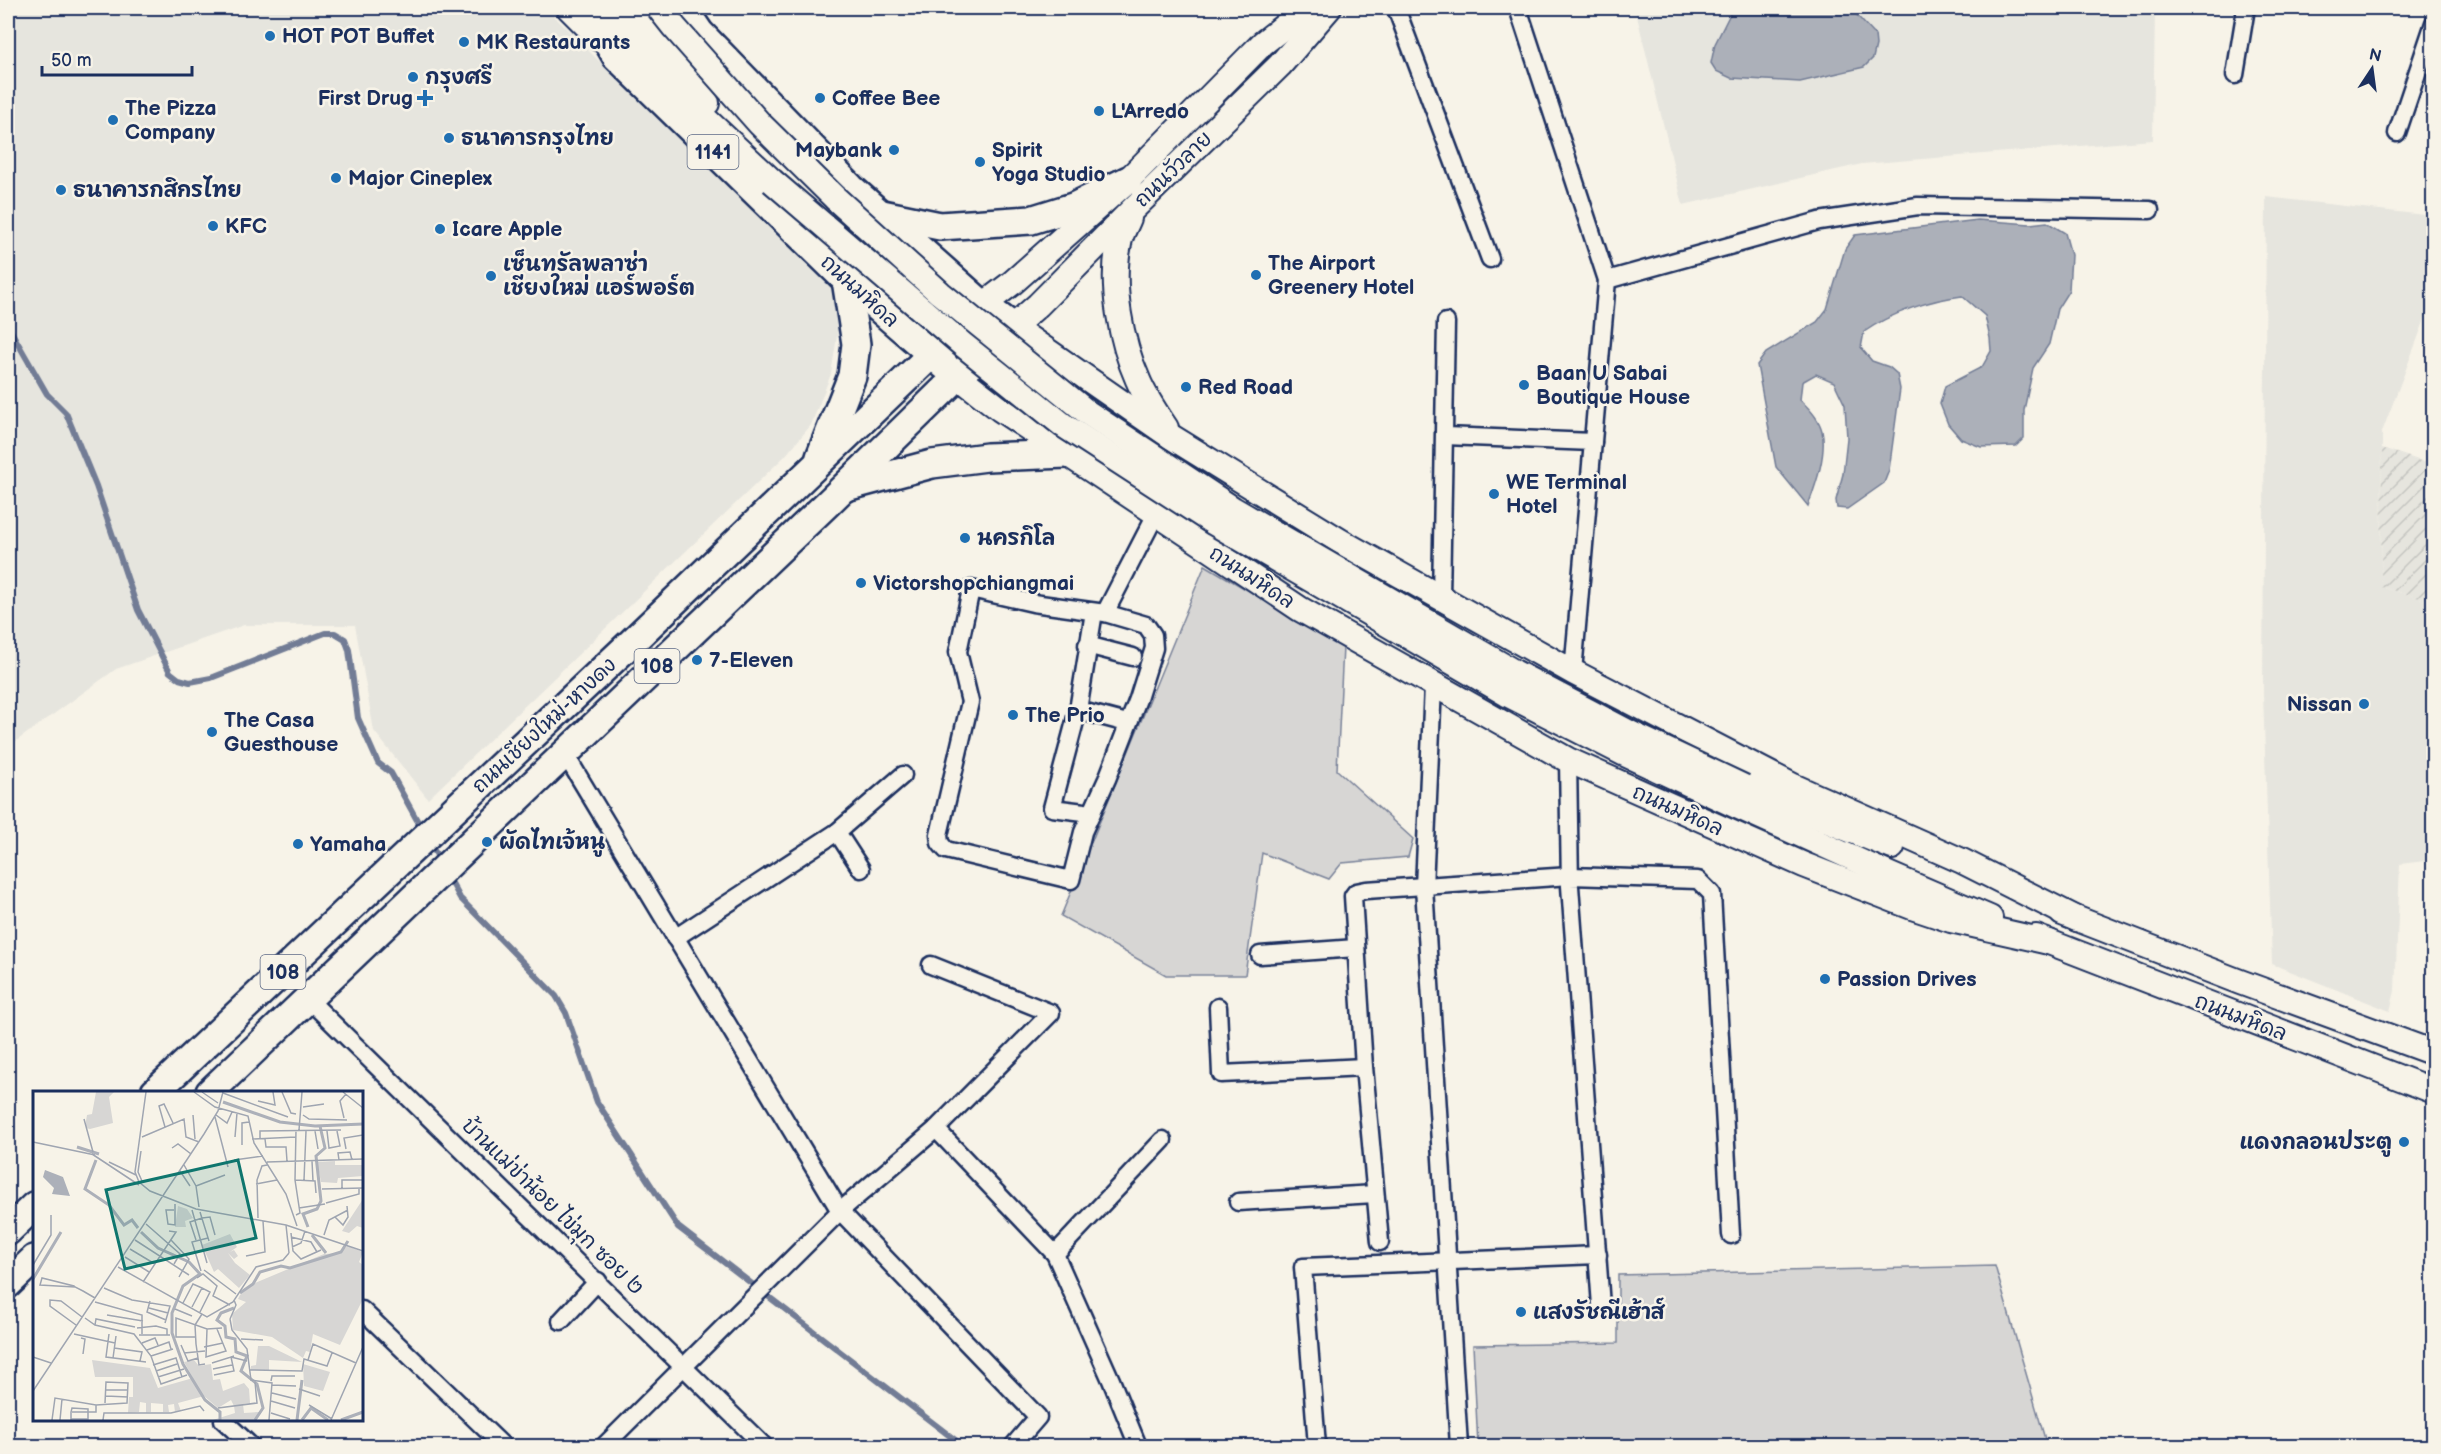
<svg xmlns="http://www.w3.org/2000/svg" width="2441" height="1454" viewBox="0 0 2441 1454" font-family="'Balsamiq Sans','Playpen Sans Thai',sans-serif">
  <defs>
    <pattern id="industrial-furrows" width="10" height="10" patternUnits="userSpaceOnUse" patternTransform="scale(1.5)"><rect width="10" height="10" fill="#e6e5de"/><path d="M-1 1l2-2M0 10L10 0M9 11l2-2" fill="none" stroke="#c5c5c1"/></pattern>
  </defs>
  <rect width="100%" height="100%" fill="#f7f3e8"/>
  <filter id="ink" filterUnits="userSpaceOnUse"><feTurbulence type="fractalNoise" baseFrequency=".0167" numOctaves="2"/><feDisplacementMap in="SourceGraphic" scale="12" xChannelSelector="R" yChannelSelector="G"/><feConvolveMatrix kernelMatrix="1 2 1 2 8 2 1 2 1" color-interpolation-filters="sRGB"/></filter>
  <g filter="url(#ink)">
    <g fill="#e6e5de">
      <polygon points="8,8 546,8 604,66 833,279 840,318 831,374 811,425 785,456 428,799 374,731 355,625 244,625 116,669 8,747"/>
      <polygon points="1635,8 2155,8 2153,140 1862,164 1683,205"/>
      <polygon points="2266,197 2433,216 2433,298 2382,432 2381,587 2434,602 2431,726 2434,741 2433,860 2400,864 2395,991 2390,1011 2272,964 2263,693"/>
    </g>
    <polygon fill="url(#industrial-furrows)" points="2382,448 2433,465 2433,602 2381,587"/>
    <g fill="#d7d6d4" stroke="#798299" stroke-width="1.5">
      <polygon points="1205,565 1343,647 1337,770 1413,839 1408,857 1342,863 1329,879 1262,853 1245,975 1166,975 1061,916"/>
      <polygon points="1995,1266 2047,1446 1478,1446 1473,1345 1618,1343 1618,1275"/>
    </g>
    <g fill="#acb0b9" stroke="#727c95" stroke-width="1.5">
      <polygon points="1733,8 1850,8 1875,35 1876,45 1873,58 1864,67 1800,82 1731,78 1716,71 1711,63 1715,44"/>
      <path d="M1978 220 2030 224 2047 222 2065 233 2071 255 2069 290 2057 309 2049 344 2033 368 2024 410V438L2016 446 1981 447 1961 439 1948 424 1940 404 1945 386 1982 367 1991 351 1990 338 1985 316 1962 296C1929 300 1891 313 1864 332L1861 348 1872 361 1889 367 1897 374 1900 389 1889 470 1884 483 1847 509 1837 508 1836 500 1843 474 1847 438 1845 405 1834 382 1816 374 1802 382 1800 400C1809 408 1819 418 1822 431 1827 454 1816 484 1808 506L1776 467 1757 365 1766 353 1817 322 1827 309 1845 249 1855 235Z"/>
    </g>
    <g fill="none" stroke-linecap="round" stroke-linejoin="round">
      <g stroke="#727c95" stroke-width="6">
        <polyline points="8,326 47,394 66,413 96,486 138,610 170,672 179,679 190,682 211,678 325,633 335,633 345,639 349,650 358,718 378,763 391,773 423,831"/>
        <polyline points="429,842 441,862"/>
        <polyline points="447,874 460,898 556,996 566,1013 597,1102 678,1227 963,1446"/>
      </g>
      <g stroke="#1b2f5e" stroke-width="21">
        <g id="minor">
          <polyline points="1396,8 1490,259"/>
          <polyline points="1518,8 1607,280 1573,672"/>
          <polyline points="2235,75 2246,8"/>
          <polyline points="2397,133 2434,23"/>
          <polyline points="1607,280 1819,221 1918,206 2150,210"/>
          <polyline points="1445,436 1593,442"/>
          <polygon points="971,589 1033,603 1105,613 1146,625 1153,635 1154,648 1138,699 1107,779 1083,832 1071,880 946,850 940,843 939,835 970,702 958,652"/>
          <polyline points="1441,598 1446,322"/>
          <polyline points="1105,613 1156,514"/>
          <polyline points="1087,645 1133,657"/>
          <polyline points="1433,686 1424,887 1459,1446"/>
          <polyline points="1078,710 1127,723"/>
          <polyline points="565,754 840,1211 1038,1417 1013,1446"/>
          <polyline points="1568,760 1570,886 1601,1306"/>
          <polyline points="1092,813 1052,808 1078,710 1094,612"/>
          <polyline points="837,832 861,869"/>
          <polyline points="675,938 837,832 903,775"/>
          <polyline points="1260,955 1356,948"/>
          <polyline points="308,999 764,1446"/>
          <polyline points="1218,1007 1221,1074 1364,1067"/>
          <polyline points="936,1129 1055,1254 1111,1380 1138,1446"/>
          <polyline points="1238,1202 1375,1194"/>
          <polyline points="1380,1242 1364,1067 1353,896 1356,892 1366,890 1570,876 1698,880 1712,894 1731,1235"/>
          <polyline points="1055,1254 1163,1140"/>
          <polyline points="362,1310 503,1446"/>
          <polyline points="561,1321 598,1281"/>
          <polyline points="223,1420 251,1446"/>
          <polyline points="604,1446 840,1211 936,1129 1051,1013 931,965"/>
          <polyline points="1317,1446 1303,1267 1598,1255"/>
        </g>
      </g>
      <g stroke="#1b2f5e" stroke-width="28">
        <g id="secondary">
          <polyline points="569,8 600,39"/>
          <polyline points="597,8 641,59 772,181"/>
          <polyline points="627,8 707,103"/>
          <polyline points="1329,8 1280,65 1134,208 1038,305 1013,327 1170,436 1288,509 1340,541 1573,672 1793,786 1962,861 2077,919"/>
          <path d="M1129 218C1126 226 1120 235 1119 244 1110 285 1121 342 1138 380 1145 397 1156 413 1166 428"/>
          <polyline points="983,305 1012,283 1128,180 1263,43 1307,8"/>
          <polyline points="958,376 1000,409 1300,609 1568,760 1804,865 1912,907 1951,920 2049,942"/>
          <polyline points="1744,787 1892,847"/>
          <polyline points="1737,806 1890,875 1990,918"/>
          <polyline points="2062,913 2240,982 2434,1053"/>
          <polyline points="2036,937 2434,1091"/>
        </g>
      </g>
      <g stroke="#1b2f5e" stroke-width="32">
        <g id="primary">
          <polyline points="588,8 616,56 846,280 945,366"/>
          <polyline points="882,214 940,226 1031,220 1073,207 1128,180"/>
          <polyline points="820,457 852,376 856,344 846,280"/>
          <polyline points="846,487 932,464 987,457 1067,454"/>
          <polyline points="155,1092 632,642 983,305"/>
          <polyline points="210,1092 829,502 958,376 1013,327 983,305 851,188 700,33 683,8"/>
          <polyline points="8,1231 34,1206"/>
          <polyline points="8,1284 34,1259"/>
        </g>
      </g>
      <use href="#minor" stroke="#f7f3e8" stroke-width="16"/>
      <use href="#secondary" stroke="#f7f3e8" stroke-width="24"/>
      <use href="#primary" stroke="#f7f3e8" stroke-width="27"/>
      <g stroke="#1b2f5e" stroke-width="28" stroke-linecap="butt">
        <g id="secondary-bridge">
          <polyline points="659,8 674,27 760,124 835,198 940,293 1088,413 1233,509 1514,672 1632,734 1744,787"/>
          <polyline points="772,181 962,344 1063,425 1214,523 1507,694 1623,753 1737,806"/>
        </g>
      </g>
      <use href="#secondary-bridge" stroke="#f7f3e8" stroke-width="24"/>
    </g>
  </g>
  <g fill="#1f6fb2" stroke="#f7f3e8" stroke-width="2">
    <circle cx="270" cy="36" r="6"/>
    <circle cx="464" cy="42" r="6"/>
    <circle cx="413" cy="77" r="6"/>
    <path d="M422 89h6v6h6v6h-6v6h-6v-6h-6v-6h6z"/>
    <circle cx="820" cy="98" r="6"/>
    <circle cx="1099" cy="111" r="6"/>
    <circle cx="113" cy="120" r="6"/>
    <circle cx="449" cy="138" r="6"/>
    <circle cx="894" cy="150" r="6"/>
    <circle cx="980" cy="162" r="6"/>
    <circle cx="336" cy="178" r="6"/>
    <circle cx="61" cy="190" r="6"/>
    <circle cx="213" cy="226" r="6"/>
    <circle cx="440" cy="229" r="6"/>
    <circle cx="1256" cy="275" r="6"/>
    <circle cx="491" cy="276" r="6"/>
    <circle cx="1524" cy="385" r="6"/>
    <circle cx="1186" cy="387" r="6"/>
    <circle cx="1494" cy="494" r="6"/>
    <circle cx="965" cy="538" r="6"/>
    <circle cx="861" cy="583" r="6"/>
    <circle cx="697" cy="660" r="6"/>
    <circle cx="2364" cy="704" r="6"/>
    <circle cx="1013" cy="715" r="6"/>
    <circle cx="212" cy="732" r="6"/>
    <circle cx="487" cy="842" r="6"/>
    <circle cx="298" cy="844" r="6"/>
    <circle cx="1825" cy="979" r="6"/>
    <circle cx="2404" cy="1142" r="6"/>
    <circle cx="1521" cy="1312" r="6"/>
  </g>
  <g text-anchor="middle" stroke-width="5" stroke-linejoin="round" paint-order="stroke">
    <g fill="#f7f3e8" stroke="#5d6a87" stroke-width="1.5">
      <rect x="687.5" y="135" width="51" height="34" rx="4.5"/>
      <rect x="634.5" y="649" width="45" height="34" rx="4.5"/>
      <rect x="260.5" y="955" width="45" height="34" rx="4.5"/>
    </g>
    <g font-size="20" font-weight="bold" fill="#1b2f5e">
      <text x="713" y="159">1141</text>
      <text x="657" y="673">108</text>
      <text x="283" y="979">108</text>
    </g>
    <g font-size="21" font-weight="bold" fill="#1b2f5e" stroke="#f7f3e8" text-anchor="start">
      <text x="282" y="43">HOT POT Buffet</text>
      <text x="476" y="49">MK Restaurants</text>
      <text x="425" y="84">กรุงศรี</text>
      <text x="413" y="105" text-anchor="end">First Drug</text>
      <text x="832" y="105">Coffee Bee</text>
      <text x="125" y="115">The Pizza<tspan x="125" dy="24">Company</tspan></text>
      <text x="1111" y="118">L'Arredo</text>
      <text x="461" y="145">ธนาคารกรุงไทย</text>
      <text x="882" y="157" text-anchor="end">Maybank</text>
      <text x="992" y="157">Spirit<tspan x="992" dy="24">Yoga Studio</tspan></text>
      <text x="348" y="185">Major Cineplex</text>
      <text x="73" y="197">ธนาคารกสิกรไทย</text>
      <text x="225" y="233">KFC</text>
      <text x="452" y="236">Icare Apple</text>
      <text x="1268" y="270">The Airport<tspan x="1268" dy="24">Greenery Hotel</tspan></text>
      <text x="503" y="271">เซ็นทรัลพลาซ่า<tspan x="503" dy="24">เชียงใหม่ แอร์พอร์ต</tspan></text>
      <text x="1536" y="380">Baan U Sabai<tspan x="1536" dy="24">Boutique House</tspan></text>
      <text x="1198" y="394">Red Road</text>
      <text x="1506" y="489">WE Terminal<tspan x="1506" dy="24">Hotel</tspan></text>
      <text x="977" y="545">นครกิโล</text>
      <text x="873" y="590">Victorshopchiangmai</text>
      <text x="709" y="667">7-Eleven</text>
      <text x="2352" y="711" text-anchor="end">Nissan</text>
      <text x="1025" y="722">The Prio</text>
      <text x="224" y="727">The Casa<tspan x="224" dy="24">Guesthouse</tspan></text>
      <text x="499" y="849">ผัดไทเจ้หนู</text>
      <text x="310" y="851">Yamaha</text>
      <text x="1837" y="986">Passion Drives</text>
      <text x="2392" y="1149" text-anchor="end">แดงกลอนประตู</text>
      <text x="1533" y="1319">แสงรัชณีเฮ้าส์</text>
    </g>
    <g font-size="21" fill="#1b2f5e" stroke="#f7f3e8">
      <text transform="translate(1173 169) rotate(-44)" y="7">ถนนวัวลาย</text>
      <text transform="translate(860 291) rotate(42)" y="7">ถนนมหิดล</text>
      <text transform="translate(1252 577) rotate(33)" y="7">ถนนมหิดล</text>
      <text transform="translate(544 725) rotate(-43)" y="7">ถนนเชียงใหม่-หางดง</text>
      <text transform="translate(1678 810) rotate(24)" y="7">ถนนมหิดล</text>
      <text transform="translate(2241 1017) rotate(21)" y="7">ถนนมหิดล</text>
      <text transform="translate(553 1206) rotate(44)" y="7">บ้านแม่ข่าน้อย ไข่มุก ซอย ๒</text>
    </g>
  </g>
  <g transform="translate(33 1091)">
    <rect width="330" height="330" fill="#f7f3e8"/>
    <path d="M63 1H81L76 6 80 32 57 38 53 37V30L54 24 59 23ZM302 70V74H330V85L305 87 304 92 288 91 284 71ZM330 108V137L324 135 316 142 309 140ZM145 115 154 118 160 127 152 130 153 136H142ZM197 143 204 156 197 161 201 159 205 165 201 168 195 162 202 172 217 184 206 197 185 178 181 181 169 154ZM225 255H236L269 271 236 269V279H218V275L223 274ZM59 269 117 277 125 297 160 287 151 271 161 269 166 275 178 273 180 289 187 288 190 300 211 292 216 298 217 312 210 313 211 322 226 321 221 329H180L202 322 201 315 198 309 185 317 171 305 145 312 148 320 142 321 141 313 135 314 136 321H130V313L118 312V321L113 322V312L107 311 106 321 95 322 96 306H100V286H62ZM270 273 297 281 290 300 271 295Z" fill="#d7d6d4"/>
    <path d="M314 155 330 161 326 171 330 174V208L307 254 280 243 277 261 273 260 270 267 239 246 200 239 199 223 213 211 205 208 207 204 222 192 291 163 307 162Z" fill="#d7d6d4"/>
    <path d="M12 79 30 86 37 105 19 103 21 97 10 86Z" fill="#acb0b9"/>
    <path fill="none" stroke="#acb0b9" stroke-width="3" d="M190 11 247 31 282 35 330 33M44 56 66 63M63 69 52 98 76 114 91 134 99 129 105 137M275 136 270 123 284 118 288 110 283 65 292 57 287 35M108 141 125 157 156 171 167 183 150 195 139 222V242L150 273 172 309 187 321V329M279 144 293 162M0 188 28 141M207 202 220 193 227 181 248 175 257 177 308 161 315 150M201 217 188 222 184 229 192 235 193 246 202 248 203 261 214 265 208 280 224 293 230 317 222 329M264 329 269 289M269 329 278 317 295 329M308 329 330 321"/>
    <path fill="none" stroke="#9fa5b1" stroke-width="1.5" d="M113 1 102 81 106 91 117 100 163 118 253 134 330 160M161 1 182 16 215 25 221 52 253 103 264 135M169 1 185 12M249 1 258 22 263 23M310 1 330 17M190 2 255 26M225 10 242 14 240 1M270 16 291 13M160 24 162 48M183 24 194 32 199 21M270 24 276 28 314 29M182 26 195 76M311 27 307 10 313 3M51 28 60 61M132 36 126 15 131 13 140 32M263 39 262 89 267 122 263 124M266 39 269 1M282 40 285 58M294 40 296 57 307 55 304 40M109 46 151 28 153 46 166 51M202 46 204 22M219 48 263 46M227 48V40L308 39M232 48 233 56H253L254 70M0 51 62 64M209 54V32L216 31M139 57 145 53 158 63M313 58 311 47 330 44M108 60 105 81 109 90M59 63 106 94M201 69 230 65M306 69 305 62 317 61 319 69M279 70 280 90M76 71 103 84M234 71 330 68M151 74 163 95 166 116M147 80 157 95M262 89 282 90 283 102M271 89 273 40M223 93 244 89M163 95 192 84M309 97V89H330M289 98 330 97M293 112 326 103V97M266 117 292 113M141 119H133L135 133 142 134V113M159 119 174 172M167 121 176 150M302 126 310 134 315 126 314 115M225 127 224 89 229 75 234 74M113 133 147 163 141 173M253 134 256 162M258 142 260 160 268 168 288 159M291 144 296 129 315 119M258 146 278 151 284 161M102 149 156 184M138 149 156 168 146 186M163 149 157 131 169 127 177 126 182 144M259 156 268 152 272 140M97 158 122 173M213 165 232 161 230 130M92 166 116 181M0 174 18 144V124M85 176 174 226 200 211 223 176 250 169 256 162M171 179 203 203M168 180 159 151 175 147M164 187 170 183 184 195 180 205 197 214M110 191 143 141 136 140M42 196 7 194 9 187 41 195 42 196 50 200 62 207M71 197 99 209 137 215 132 232M117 210 114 221 133 229M62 211 109 224V243M150 212 160 193 169 197 177 201 167 221M159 216 169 197M116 217 135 222M142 218 159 225M169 223 162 234 163 253 166 274 172 273M74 224 110 230M52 227 62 234 101 243 118 265 128 293 154 284M197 228 199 239 214 258 218 289 239 292 236 329M197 228 203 214 201 209M43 234 17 215V209L28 210 49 226M62 234 63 228 102 236M104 237 123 235 134 238V244M174 238 173 266 193 260 184 238M41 243 82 252M76 243 73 266 113 271M106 244H137M163 246H143V227L174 238 189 237M48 247 52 248 50 263M208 248 230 249M109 252 122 247 125 254M148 254 155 270 165 267M171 256 190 252M81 257 109 261 107 270M114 259 136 251 138 258M151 262 172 260M118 265 140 258M0 266 18 272M80 267 83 245M275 269 280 253 323 272M179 272 198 266 214 270M120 274 143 267 149 286M180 278 199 274M217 279 269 280 271 268 294 275 299 262M123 280 144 273M181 284 201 280 198 266 201 265M125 286 151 278M238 290 239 285H262M239 294 263 295M266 298 287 305M73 299H95M0 300 171 43 185 20 190 1M239 302 263 308M73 305 95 306M238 310 262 317M276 314 299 328M185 317 224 312 222 291M39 321H63V314M238 322 257 328M19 329 22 307 63 314 94 312 95 292 73 291 72 312M27 329 29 308M38 329V321L39 317 55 318V328H38M70 329 71 322H138L167 315 171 320M298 329 330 256"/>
    <path fill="#0f766e" fill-opacity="0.15" stroke="#0f766e" stroke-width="3" d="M205 69 223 147 92 178 73 99Z"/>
    <rect width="330" height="330" fill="none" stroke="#1b2f5e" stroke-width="3"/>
  </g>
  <rect width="2441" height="1454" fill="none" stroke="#f7f3e8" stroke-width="30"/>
  <rect x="15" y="15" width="2411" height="1424" fill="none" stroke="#1b2f5e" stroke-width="2" filter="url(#ink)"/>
  <g transform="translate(2372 69) rotate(13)" stroke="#f7f3e8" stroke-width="4.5" paint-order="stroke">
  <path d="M0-4.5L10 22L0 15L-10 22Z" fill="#1b2f5e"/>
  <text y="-9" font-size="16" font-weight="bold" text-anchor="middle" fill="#1b2f5e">N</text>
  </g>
  <path d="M42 66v9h150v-9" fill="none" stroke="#1b2f5e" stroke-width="3"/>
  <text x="51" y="66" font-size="18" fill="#1b2f5e" stroke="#f7f3e8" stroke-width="4.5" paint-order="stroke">50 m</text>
</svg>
